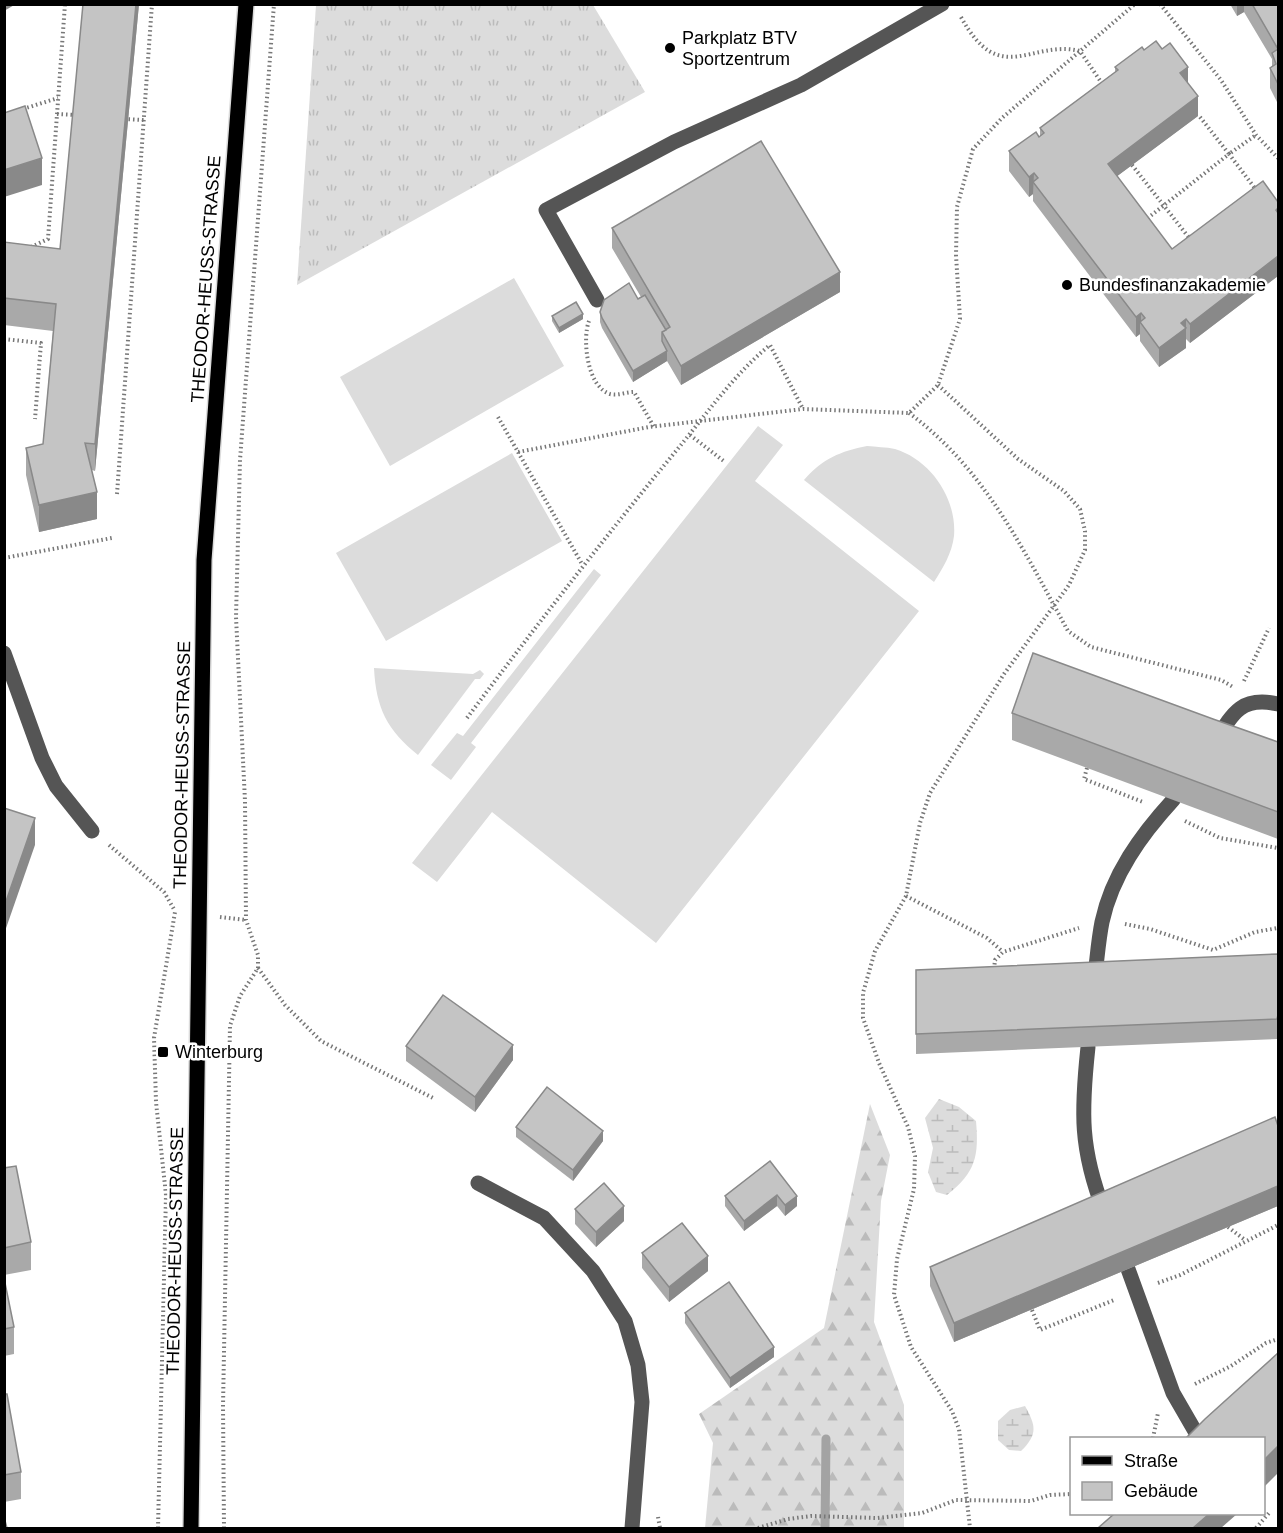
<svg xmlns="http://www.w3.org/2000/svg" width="1283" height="1533" viewBox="0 0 1283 1533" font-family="Helvetica,sans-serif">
  <defs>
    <pattern id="grass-tufts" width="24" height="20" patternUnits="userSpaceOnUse" patternTransform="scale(1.5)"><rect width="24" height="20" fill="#dcdcdc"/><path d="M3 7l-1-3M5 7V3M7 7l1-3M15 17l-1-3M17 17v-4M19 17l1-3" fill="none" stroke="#bbb"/></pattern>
    <pattern id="forest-firs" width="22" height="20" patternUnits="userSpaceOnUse" patternTransform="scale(1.5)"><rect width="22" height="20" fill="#dcdcdc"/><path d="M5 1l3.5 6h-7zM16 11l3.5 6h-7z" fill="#bbb"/></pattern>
    <pattern id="wetland-marsh" width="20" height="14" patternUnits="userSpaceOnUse" patternTransform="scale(1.5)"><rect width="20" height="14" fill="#dcdcdc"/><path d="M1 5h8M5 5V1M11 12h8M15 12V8" fill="none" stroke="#bbb"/></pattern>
  </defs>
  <rect width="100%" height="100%" fill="#fff"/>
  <polygon fill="url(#grass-tufts)" points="316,5 593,5 645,92 297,285"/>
  <polygon fill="url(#forest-firs)" points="870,1104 890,1155 881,1201 874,1322 904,1405 904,1528 705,1528 713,1443 699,1414 824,1328"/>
  <g fill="url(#wetland-marsh)">
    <path d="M939 1099 959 1107 976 1121C979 1156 976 1172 947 1195L936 1192 928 1172 933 1148 925 1118Z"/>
    <path d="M1025 1406C1036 1426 1038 1434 1021 1451L1009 1450 998 1440V1421L1010 1410Z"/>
  </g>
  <g fill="#dcdcdc">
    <polygon points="514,278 564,366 390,466 340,377"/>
    <polygon points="758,426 783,445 755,481 919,611 656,943 492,812 437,882 412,863"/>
    <path d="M867 446C876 447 886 447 895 449 931 460 957 499 954 536 952 553 943 568 934 582L804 480C822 459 841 451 867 446Z"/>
    <polygon points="512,453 562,541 386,641 336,553"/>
    <polygon points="594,569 601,575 471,743 476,747 451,780 431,765 457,733 463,736"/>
    <path d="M374 668 473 674 480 670 484 674 480 679H475L418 755C387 730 376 708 374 668Z"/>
  </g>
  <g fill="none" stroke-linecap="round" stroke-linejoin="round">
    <polyline stroke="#a3a3a3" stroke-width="9" points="825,1528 826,1439"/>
    <g stroke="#dbdbdb" stroke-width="18">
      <polyline id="major" points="191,1528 204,560 246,4"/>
    </g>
    <g stroke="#777" stroke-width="4" stroke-dasharray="1.5 3" stroke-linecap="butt">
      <polyline points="1160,4 1221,80 1256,135 1278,158"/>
      <path d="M961 17C1000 89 1031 39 1080 51L1103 85"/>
      <polyline points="23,109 58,98"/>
      <polyline points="57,114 77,115"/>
      <polyline points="1200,117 1229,154 1256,135"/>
      <polyline points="124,119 144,120"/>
      <polyline points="1132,165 1190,239"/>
      <polyline points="1144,221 1229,154 1257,191"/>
      <polyline points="31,247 48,239 65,4"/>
      <path d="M589 321C582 339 587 387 610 394 618 396 626 392 634 392L654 427"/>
      <polyline points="4,339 41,343 35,419"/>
      <polyline points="938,385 1018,459 1064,491 1080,509 1085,531 1085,550 1069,585 1004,674 930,793 920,823 906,896 875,951 863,993 863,1018 879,1063 908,1127 915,1156 914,1189 897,1259 894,1295 911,1347 952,1411 959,1429 970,1528"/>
      <path d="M909 413C985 469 1024 551 1068 631L1091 647 1221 680 1233 687"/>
      <polyline points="498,417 518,452 649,427 803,409 909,413 938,385 960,319 956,255 957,207 973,149 1002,118 1135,4"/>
      <polyline points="690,435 725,462"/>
      <polyline points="518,452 582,564"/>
      <polyline points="117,494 152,4"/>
      <polyline points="4,558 112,538"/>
      <polyline points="1244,681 1269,628"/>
      <path d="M467 718C533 630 601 542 671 457 703 419 732 376 770 345L803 409"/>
      <polyline points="1087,768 1084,779 1143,802"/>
      <polyline points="1185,821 1220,838 1278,848"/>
      <polyline points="109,845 164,892 175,911"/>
      <polyline points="906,896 987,938 1003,952"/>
      <polyline points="220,917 246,920"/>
      <polyline points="1125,924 1150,929 1213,950 1255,932 1278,928"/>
      <polyline points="258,968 285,1005 321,1041 433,1098"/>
      <polyline points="994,969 995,960 1003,952 1079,928"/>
      <polyline points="1228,1227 1245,1240"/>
      <polyline points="1158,1283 1180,1275 1278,1225"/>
      <polyline points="1032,1310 1040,1330 1114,1300"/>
      <polyline points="1195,1384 1231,1366 1266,1343 1278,1339"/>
      <polyline points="1153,1438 1158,1413"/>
      <polyline points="1110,1514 1112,1528"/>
      <polyline points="658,1517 660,1528"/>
      <polyline points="158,1528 166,1195 156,1102 154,1038 175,912"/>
      <polyline points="224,1528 223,1406 230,1026 240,996 258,968 258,955 246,920 245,801 236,617 240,460 274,4"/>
      <polyline points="758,1528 788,1519 811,1516 877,1518 922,1513 956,1500 1031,1501 1050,1495 1072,1494"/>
      <polyline points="1256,1528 1269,1513"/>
    </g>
    <g stroke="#555" stroke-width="15">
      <polyline points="597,300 546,210 674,142 801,85 942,4"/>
      <polyline points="4,653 42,758 56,786 92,831"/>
      <path d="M1216 741C1233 712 1242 696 1278 704"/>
      <path d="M1094 982C1097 962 1098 942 1102 922 1112 875 1141 835 1173 800"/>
      <path d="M1088 1047C1081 1112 1080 1149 1104 1211"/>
      <polyline points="478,1183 544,1218 593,1271 625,1321 638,1365 642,1402 632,1528"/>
      <polyline points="1128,1269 1173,1393 1199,1438"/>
    </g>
    <use href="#major" stroke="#000" stroke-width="15"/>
  </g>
  <g fill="#a9a9a9">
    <polygon points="83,4 139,4 95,471 92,470 97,519 39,532 26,475 26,448 43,444 53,331 4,325 4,242 60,249"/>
    <polygon points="1230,4 1278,4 1278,104 1270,88 1270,68 1272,67 1272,59 1244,12 1237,16"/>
    <polygon points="1162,49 1188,84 1198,116 1117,176 1172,249 1278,202 1278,276 1190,343 1186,339 1186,348 1159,367 1140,341 1140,334 1136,337 1033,201 1033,194 1029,197 1009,171 1009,151 1040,136 1040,128 1115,72 1115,67 1144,50"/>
    <polygon points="612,228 840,292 681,385 667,361 633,382 602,328 600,322 600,312 641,297 612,248"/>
    <polygon points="552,316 583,319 559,333 552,321"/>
    <polygon points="1012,713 1213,719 1278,742 1278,839 1012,740"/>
    <polygon points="1278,954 1277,1039 916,1054 916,970"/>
    <polygon points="406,1046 513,1060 475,1112 406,1061"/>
    <polygon points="1278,1126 1278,1206 954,1342 930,1286 930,1267"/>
    <polygon points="516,1127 603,1141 573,1181 516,1137"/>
    <polygon points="770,1161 797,1206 785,1216 777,1206 744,1231 725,1206 725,1196"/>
    <polygon points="4,1168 31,1242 31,1270 4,1275"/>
    <polygon points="575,1209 624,1221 596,1247 575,1224"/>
    <polygon points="642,1253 708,1271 669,1302 642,1268"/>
    <polygon points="4,1278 14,1327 14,1354 4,1356"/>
    <polygon points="685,1313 774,1357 730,1388 685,1323"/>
    <polygon points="4,1394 21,1472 21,1499 4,1502"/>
  </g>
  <g fill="#898989">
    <polygon points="4,4 16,4 4,11"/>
    <polygon points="136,4 139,4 95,471 95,444"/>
    <polygon points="1237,4 1244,4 1244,12 1237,16"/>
    <polygon points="1188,67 1188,87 1180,73"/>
    <polygon points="1198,96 1198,116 1108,183 1108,164"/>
    <polygon points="42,158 42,185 4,197 4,170"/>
    <polygon points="1034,173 1033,194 1029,197 1029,177"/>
    <polygon points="1278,256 1278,276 1190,343 1190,324"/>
    <polygon points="840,272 840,292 681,385 681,366"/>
    <polygon points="1141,313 1141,324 1140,322 1140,334 1136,337 1136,317"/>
    <polygon points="583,314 583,319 559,333 559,328"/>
    <polygon points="1186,319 1186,348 1159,367 1159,348 1181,323"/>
    <polygon points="667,351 667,361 633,382 633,371"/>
    <polygon points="97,492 97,519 39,532 39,505"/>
    <polygon points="35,818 35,845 4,934 4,907"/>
    <polygon points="1278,1015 1278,1034 1277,1039 1277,1019"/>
    <polygon points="513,1045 513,1060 475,1112 475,1097"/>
    <polygon points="603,1131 603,1141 573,1181 573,1170"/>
    <polygon points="1278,1186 1278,1206 954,1342 954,1323"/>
    <polygon points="777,1195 777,1206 744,1231 744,1221"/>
    <polygon points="797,1196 797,1206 785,1216 785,1205"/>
    <polygon points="624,1206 624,1221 596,1247 596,1232"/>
    <polygon points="708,1256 708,1271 669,1302 669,1287"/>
    <polygon points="774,1347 774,1357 730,1388 730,1378"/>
    <polygon points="1278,1446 1278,1473 1263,1488 1263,1461"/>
    <polygon points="1209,1514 1237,1514 1221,1528 1193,1528"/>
  </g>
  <g fill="#c4c4c4" stroke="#898989" stroke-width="1.5">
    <polygon points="83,4 136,4 95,444 85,443 97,492 39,505 26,448 43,444 56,304 4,298 4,242 60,249"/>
    <polygon points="1252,4 1278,4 1278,84 1270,68 1276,64 1272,53 1278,49"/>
    <polygon points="1156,41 1162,49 1170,43 1188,67 1180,73 1198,96 1108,164 1172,249 1263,181 1278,202 1278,208 1276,210 1278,213 1278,256 1190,324 1186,319 1181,323 1186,328 1159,348 1140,322 1145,318 1141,313 1136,317 1033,182 1038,178 1034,173 1029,177 1009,151 1036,132 1039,137 1044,133 1040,128 1118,70 1115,67 1142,47 1144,50"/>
    <polygon points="25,106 42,158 4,170 4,113"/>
    <polygon points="761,141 840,272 681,366 662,332 670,327 612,228"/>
    <polygon points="629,283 638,299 645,295 666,330 662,332 662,341 667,351 633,371 602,318 600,312 604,300"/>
    <polygon points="576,302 583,314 559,328 552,316"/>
    <polygon points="1033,653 1213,719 1278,742 1278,812 1012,713"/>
    <polygon points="4,808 35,818 4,907"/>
    <polygon points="1278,954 1278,1015 1277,1019 916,1034 916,970"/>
    <polygon points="443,995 513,1045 475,1097 406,1046"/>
    <polygon points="547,1087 603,1131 573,1170 516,1127"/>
    <polygon points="1275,1117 1278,1126 1278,1186 954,1323 930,1267"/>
    <polygon points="770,1161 797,1196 785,1205 777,1195 744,1221 725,1196"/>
    <polygon points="16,1166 31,1242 4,1248 4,1168"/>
    <polygon points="604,1183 624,1206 596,1232 575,1209"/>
    <polygon points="682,1223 708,1256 669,1287 642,1253"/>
    <polygon points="4,1278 14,1327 4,1329"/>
    <polygon points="729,1282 774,1347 730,1378 685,1313"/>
    <polygon points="1278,1353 1278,1446 1263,1461 1263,1438 1186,1438 1205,1419"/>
    <polygon points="4,1394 7,1394 21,1472 4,1475"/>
    <polygon points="1114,1514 1209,1514 1193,1528 1098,1528"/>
    <polygon points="4,1517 7,1528 4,1528"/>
  </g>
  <g fill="#000" stroke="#fff" stroke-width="2">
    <circle cx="670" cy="48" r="6"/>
    <circle cx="1067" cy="285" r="6"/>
    <rect x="157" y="1046" width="12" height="12" rx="3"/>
  </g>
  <g text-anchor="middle" stroke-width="5" stroke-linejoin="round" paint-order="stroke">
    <g font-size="18" fill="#000" stroke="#fff" text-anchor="start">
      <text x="682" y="44">Parkplatz BTV<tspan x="682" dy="21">Sportzentrum</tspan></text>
      <text x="1079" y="291">Bundesfinanzakademie</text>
      <text x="175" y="1058">Winterburg</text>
    </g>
    <g font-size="18" fill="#000" stroke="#fff">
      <text transform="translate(206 279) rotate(-86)" y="6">THEODOR-HEUSS-STRASSE</text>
      <text transform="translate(182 765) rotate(-89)" y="6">THEODOR-HEUSS-STRASSE</text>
      <text transform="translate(175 1251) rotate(-89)" y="6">THEODOR-HEUSS-STRASSE</text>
    </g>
  </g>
  <rect width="1283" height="1533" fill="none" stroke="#000000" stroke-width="12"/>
  <rect x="1070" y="1437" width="195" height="78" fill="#ffffff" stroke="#999999" stroke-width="1.5"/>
  <rect x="1082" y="1456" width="30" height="9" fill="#000000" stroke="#999999" stroke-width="1.5"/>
  <text x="1124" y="1467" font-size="18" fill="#000000">Straße</text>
  <rect x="1082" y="1482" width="30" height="18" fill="#c4c4c4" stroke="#999999" stroke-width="1.5"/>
  <text x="1124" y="1497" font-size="18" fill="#000000">Gebäude</text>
</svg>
